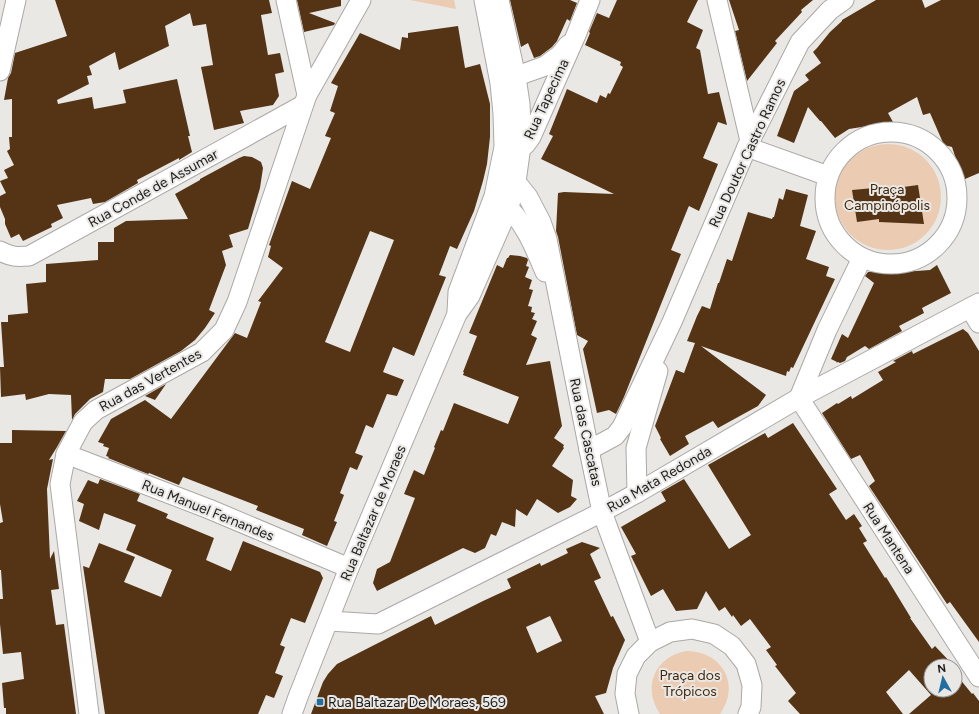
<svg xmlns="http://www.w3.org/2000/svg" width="979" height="714" viewBox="0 0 979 714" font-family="Figtree,sans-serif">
  <rect width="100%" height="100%" fill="#eae8e5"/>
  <g fill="#ebccb3">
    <polygon points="410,0 454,0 456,9"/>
    <circle cx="888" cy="197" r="53"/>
    <path d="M686 651C722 651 741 684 720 714H660C642 688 654 657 686 651Z"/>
  </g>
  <g fill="#543415" fill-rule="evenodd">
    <polygon points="55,0 269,0 272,13 261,15 268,55 280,53 284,72 275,74 279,96 273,105 240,111 244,123 214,130 201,67 213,65 206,24 193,26 190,13 165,26 169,46 119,70 115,52 89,66 92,75 87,76 89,84 57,100 58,104 92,97 94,109 126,103 123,90 177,79 190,136 188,136 192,152 179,160 179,158 137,180 138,183 105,202 93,204 91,198 57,205 63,218 51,224 52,227 23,241 19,234 11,238 5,224 5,219 0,207 0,196 6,193 0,181 8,178 4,170 14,165 7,151 10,149 9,137 12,137 12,99 4,100 8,78 11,73 15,53 67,36"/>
    <polygon points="297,0 341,0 341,6 309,13 335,23 334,25 304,32"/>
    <polygon points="510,0 570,0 577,3 570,21 567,19 557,41 552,47 540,56 534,58 528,43 521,47"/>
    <polygon points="617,0 698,0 687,22 703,30 696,48 700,50 708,94 719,92 727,125 718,122 703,158 718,164 699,211 689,206 688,208 671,250 681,254 624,397 616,414 609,410 597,413 583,349 588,341 577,335 558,237 556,231 558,193 564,192 614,194 541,159 553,136 549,134 567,89 597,103 600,95 606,98 608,93 610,94 623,67 620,65 621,62 585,45 590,33 589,32 597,13 609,18"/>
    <polygon points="729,0 813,0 801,10 802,12 775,41 777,43 747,81 735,31 739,30"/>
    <polygon points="876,0 922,0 925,8 941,0 979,0 979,173 965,179 958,162 957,162 952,147 944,145 930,113 923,115 917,97 888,113 893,122 849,129 835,138 821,121 820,121 808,107 794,143 777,136 794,91 809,80 805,75 821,63 813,52 817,48 830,32 842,21 842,20"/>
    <path d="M458 26 465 68 480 64 490 104V137L487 164 483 181 474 211 457 249 450 246 439 275 446 277 414 356 393 347 383 372 404 380 397 396 387 394 373 428 366 425 355 453 363 456 357 470 350 467 340 493 344 495 334 521 337 522 327 546 302 535 304 529 256 510 258 506 183 477 179 485 149 473 148 474 108 458 109 457 106 456 109 448 103 446 104 444 98 442 111 419 145 400 171 419 235 333 247 338 261 302 258 301 283 268 268 257 271 246 269 245 292 181 310 189 331 138 325 136 335 113 330 111 338 86 331 83 360 33 400 50 402 37 408 38V33ZM370 231 394 240 350 352 325 342Z"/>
    <polygon points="244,156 252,157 261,162 263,168 260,188 248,229 229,235 233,247 222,251 226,265 209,310 215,313 205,328 195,340 181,351 130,379 105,379 103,392 90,399 75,414 72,420 71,395 49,394 26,400 25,394 1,397 0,367 4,367 1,322 8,322 8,315 28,313 26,284 46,282 46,264 98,260 98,242 114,242 114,228 126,221 188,219 175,194 200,180 200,179 239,158"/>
    <polygon points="918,185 924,224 879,222 879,219 857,222 852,190 896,186 896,188"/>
    <polygon points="786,189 808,195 800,226 816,231 806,259 829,267 826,276 835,279 793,368 791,367 789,372 787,371 786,376 701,346 766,395 758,406 718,428 713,421 685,436 689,444 670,456 660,439 661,438 655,426 676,370 684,373 695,343 687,341 697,316 702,306 710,309 718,283 719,283 727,259 732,261 748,212 772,219 773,217 774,217 779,198 783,200"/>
    <polygon points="510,255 520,256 527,258 528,260 526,266 529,267 525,277 532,280 529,289 533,290 528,306 532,307 531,312 535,313 532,319 537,321 531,335 537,338 526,365 550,361 562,426 554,438 564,445 563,447 564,448 552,466 573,480 571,496 577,499 570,507 558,513 537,499 527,516 516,509 515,527 502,522 496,536 491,534 485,548 475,553 463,548 377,591 373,583 377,569 390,562 415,498 404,494 414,470 424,475 435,448 434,447 441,430 443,431 454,403 508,424 519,397 463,375 464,372 463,372 477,336 469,333 497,265 503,268 507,258 508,258"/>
    <polygon points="937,265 951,293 922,308 924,313 899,326 902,331 869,349 865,346 847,357 845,361 840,363 838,362 836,363 837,362 831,359 842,334 848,338 874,283 865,276 868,272 903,272 930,270"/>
    <polygon points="963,329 968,333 979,351 979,642 950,602 947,604 869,486 875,481 860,455 851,459 822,413 837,403 838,404 851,396 852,399 883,380 878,372 896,362 893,361 912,351 913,354"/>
    <polygon points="166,384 155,400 145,396"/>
    <polygon points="793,423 837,489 829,494 846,520 854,514 862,526 859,528 867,541 863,543 885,578 886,577 911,618 910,618 932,649 935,646 954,666 931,666 931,690 955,690 955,673 972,694 973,693 979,701 979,714 909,714 931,695 909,670 886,692 903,714 800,714 788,701 796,693 775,666 777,665 766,650 771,647 750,619 741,626 733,615 732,617 725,607 719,611 706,591 697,609 676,611 663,589 651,596 631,556 636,554 621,527 666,501 661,492 684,479 729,549 751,535 708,465 765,433 768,438"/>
    <polygon points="12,430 66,431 57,447 49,460 53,459 47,489 50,559 54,551 59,589 51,590 56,625 64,624 76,714 6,714 6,708 4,708 2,683 24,679 21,652 3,654 0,624 0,599 3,599 1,570 0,570 0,523 3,522 0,504 0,443 12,443"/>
    <polygon points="100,479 140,494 137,501 168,514 166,518 214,538 206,560 231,571 243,541 320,572 323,578 305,623 291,618 280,645 285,647 275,673 283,676 274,698 266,695 258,714 105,714 83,566 89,568 99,543 135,557 124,582 161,597 172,570 126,550 136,525 104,513 99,530 79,521 84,504 77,501 88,480 98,484"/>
    <path d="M582 542 600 548 590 554 601 578 594 581 611 617 613 616 625 640 613 668 606 693 595 696 604 714H311L323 682 328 674 337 664 431 616 435 625 483 601 511 588 507 579 540 563 541 566 568 553 566 549ZM550 616 562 641 537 653 526 627Z"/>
  </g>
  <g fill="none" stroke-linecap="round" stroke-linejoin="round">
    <g stroke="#aba8a6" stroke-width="21">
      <g id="street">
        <polyline points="286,0 307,95"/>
        <polyline points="717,0 750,141"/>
        <polyline points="0,71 16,0"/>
        <polyline points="503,81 545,66 560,55 568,45"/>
        <circle cx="891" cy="198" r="66"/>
        <polyline points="519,146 525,145 531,137 576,35 590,0"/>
        <polyline points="747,147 828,176"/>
        <polyline points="499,175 516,182 528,197 541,222 547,239 589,450 602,512 650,642"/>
        <path d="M501 201C523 218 535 248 545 272"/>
        <path d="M0 251C11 257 17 257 29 256L303 105"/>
        <polyline points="862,258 827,330 799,398 979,677"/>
        <polyline points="970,308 979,323"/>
        <polyline points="457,312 458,292 494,196 504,147 503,114 500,83 484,0"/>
        <polyline points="589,450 615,436 622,427 672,322 747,147 800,42 830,10 844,0"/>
        <polyline points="66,454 209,509 349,568"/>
        <polyline points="637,493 636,448 658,371"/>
        <polyline points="329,621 378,624 602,512 637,493 799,398 979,303"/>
        <polyline points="89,714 60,484 66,454 83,422 96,410 202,352 224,330 237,302 307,95 361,0"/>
        <polyline points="292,714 298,697 349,568 457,314 470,296 509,207 516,182 521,146 521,124 520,104 516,77 499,0"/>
        <polyline points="629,714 625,694 627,674 636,656 650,642 670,632 692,629 714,634 732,646 746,664 752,685 751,707 748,714"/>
      </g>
    </g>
    <use href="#street" stroke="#fff" stroke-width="19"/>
  </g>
  <rect fill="#226ea1" stroke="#eae8e5" stroke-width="1.5" x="316" y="698" width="8" height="8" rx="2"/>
  <g text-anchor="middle" stroke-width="4" stroke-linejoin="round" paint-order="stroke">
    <g font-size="14" fill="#1d1c1c" stroke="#eae8e5">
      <text transform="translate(546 99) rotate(-65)" y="5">Rua Tapecima</text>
      <text transform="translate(747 153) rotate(-65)" y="5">Rua Doutor Castro Ramos</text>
      <text transform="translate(153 188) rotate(-29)" y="5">Rua Conde de Assumar</text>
      <text transform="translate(150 380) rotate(-29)" y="5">Rua das Vertentes</text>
      <text transform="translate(586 432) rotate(78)" y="5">Rua das Cascatas</text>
      <text transform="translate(659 479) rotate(-30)" y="5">Rua Mata Redonda</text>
      <text transform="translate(208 510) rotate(22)" y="5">Rua Manuel Fernandes</text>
      <text transform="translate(373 513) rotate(-67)" y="5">Rua Baltazar de Moraes</text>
      <text transform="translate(889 538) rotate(57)" y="5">Rua Mantena</text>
    </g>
    <g font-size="14" fill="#41270c" stroke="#eae8e5">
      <text x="887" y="194">Praça<tspan x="887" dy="16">Campinópolis</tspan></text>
      <text x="690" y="680">Praça dos<tspan x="690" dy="16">Trópicos</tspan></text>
    </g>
    <g font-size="14" fill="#1d1c1c" stroke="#eae8e5" text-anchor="start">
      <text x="328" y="707">Rua Baltazar De Moraes, 569</text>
    </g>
  </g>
  <g transform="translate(943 678) rotate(352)"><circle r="19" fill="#eae8e5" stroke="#989695"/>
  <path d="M0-3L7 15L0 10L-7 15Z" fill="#226ea1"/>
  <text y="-6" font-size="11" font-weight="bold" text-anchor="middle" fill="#1d1c1c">N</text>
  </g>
</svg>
